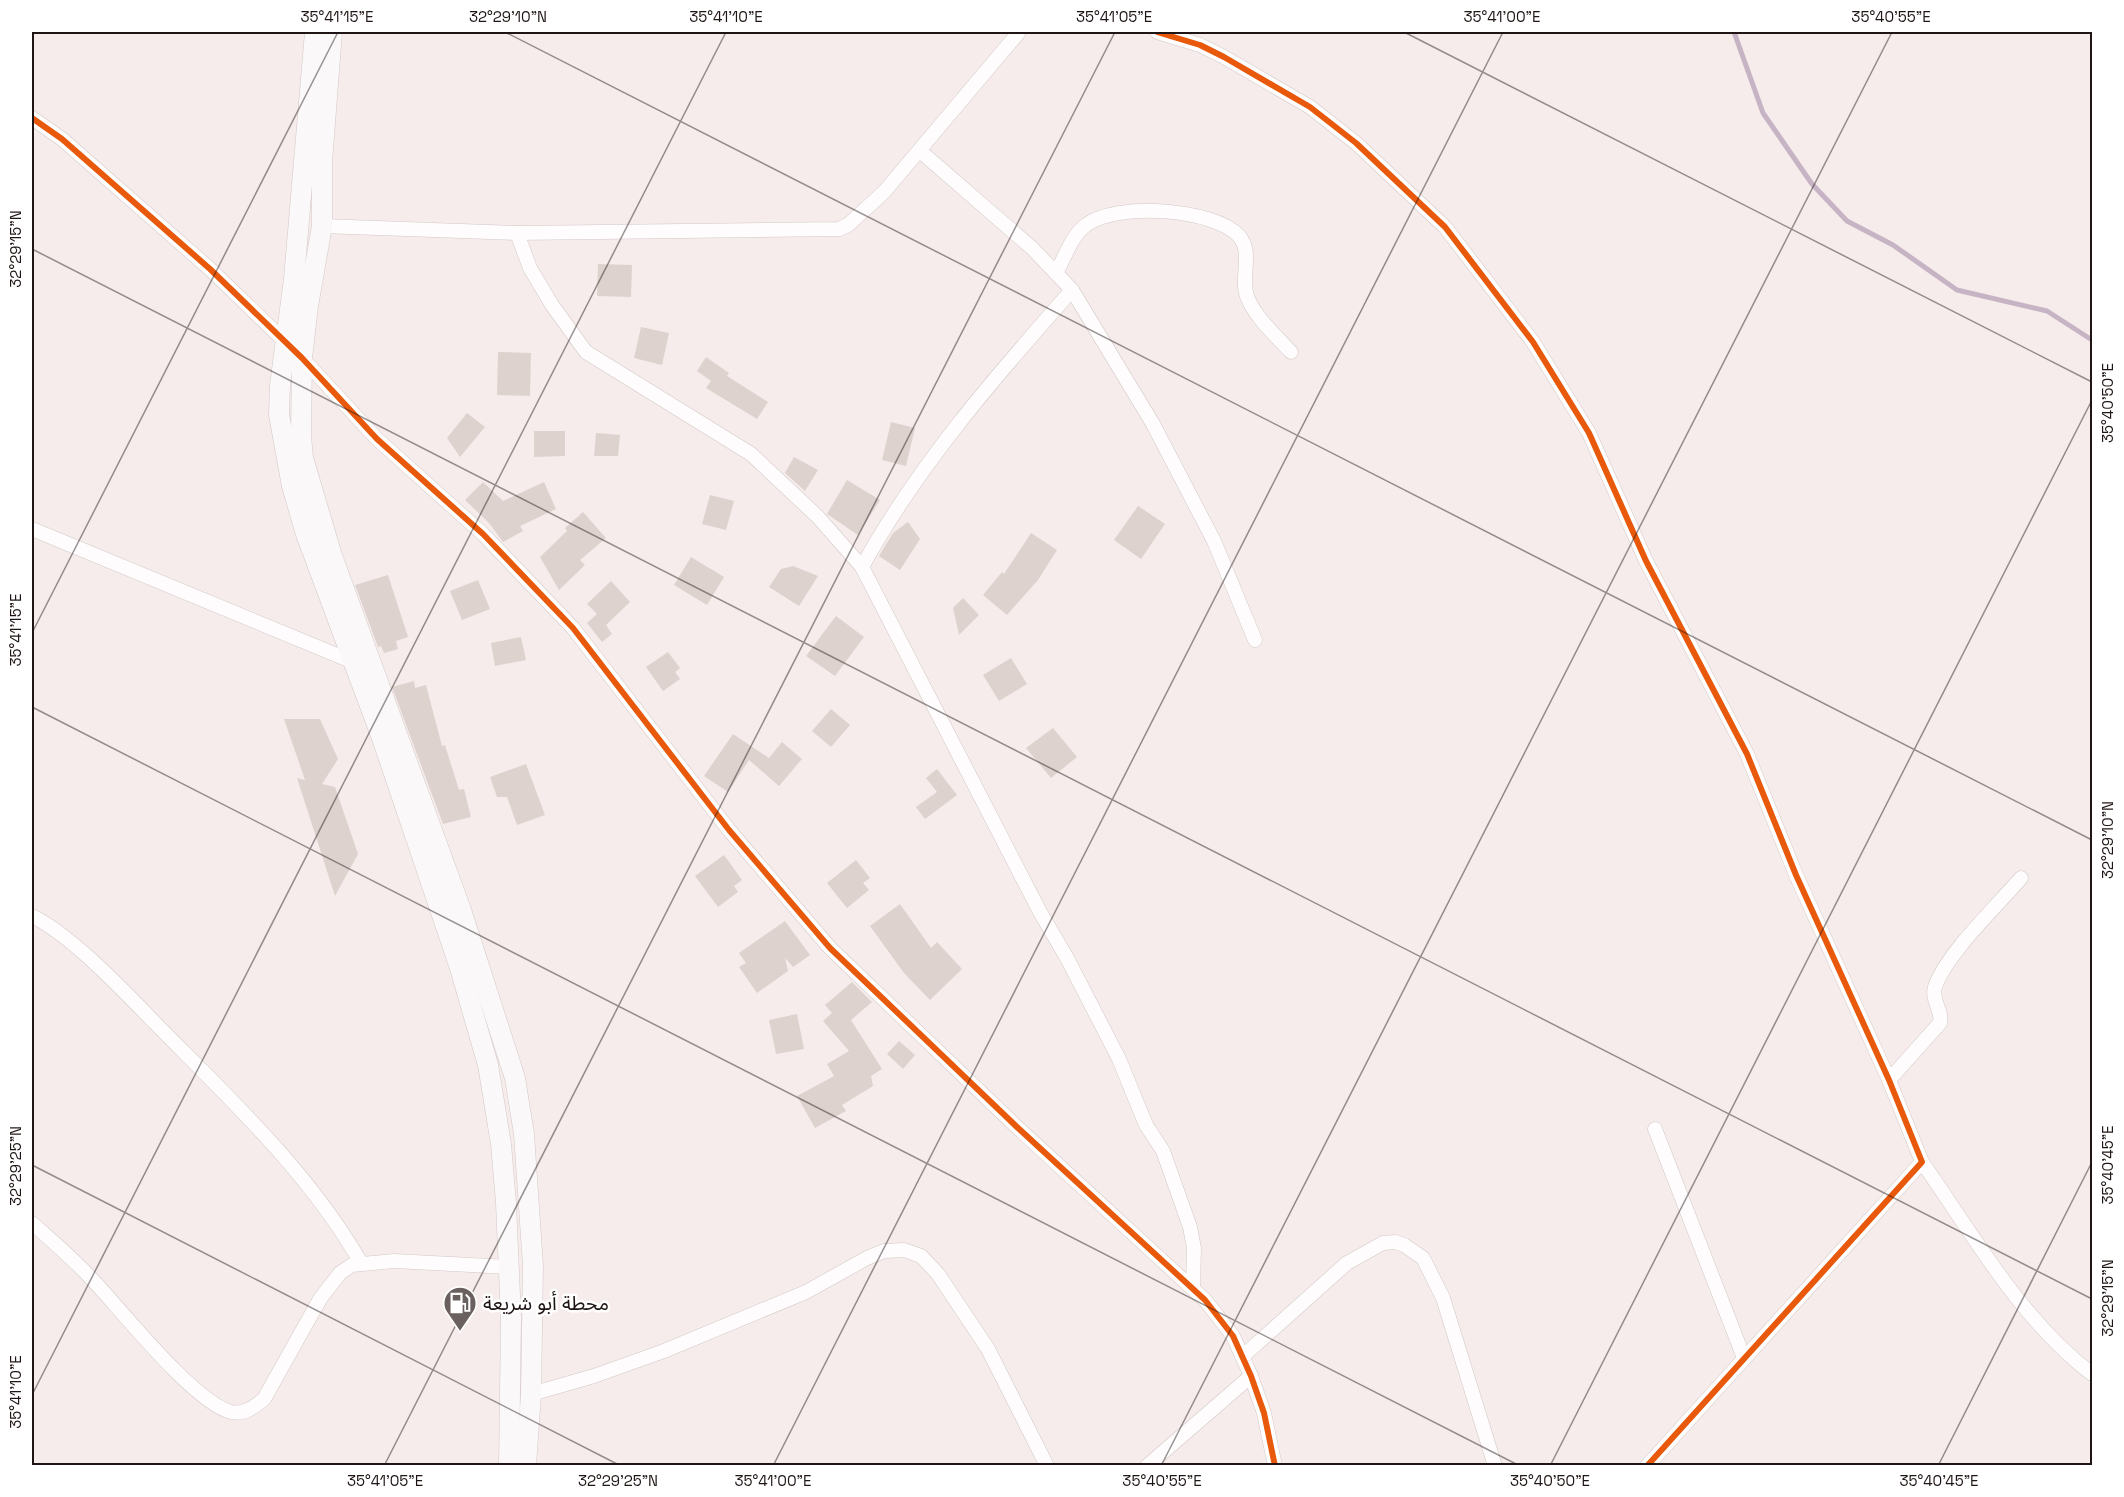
<svg xmlns="http://www.w3.org/2000/svg" width="2124" height="1497" viewBox="0 0 2124 1497" font-family="'Space Grotesk','Noto Sans Arabic',sans-serif">
  <rect width="100%" height="100%" fill="#f6eceb"/>
  <g fill="none" stroke-linecap="round" stroke-linejoin="round">
    <polyline stroke="#c6b3c4" stroke-width="5" points="1734,32 1763,113 1812,184 1847,221 1893,245 1957,290 2047,311 2092,340"/>
  </g>
  <g fill="#ddd2ce">
    <polygon points="598,264 632,265 631,297 597,296"/>
    <polygon points="641,327 669,333 662,365 634,358"/>
    <polygon points="498,352 531,353 530,396 497,395"/>
    <polygon points="706,357 729,373 727,376 768,402 757,419 706,388 711,381 697,371"/>
    <polygon points="467,413 485,427 460,457 447,438"/>
    <polygon points="891,422 915,428 906,466 882,460"/>
    <polygon points="534,431 565,431 565,456 534,457"/>
    <polygon points="596,433 620,435 618,456 594,456"/>
    <polygon points="794,457 818,470 805,491 785,473"/>
    <polygon points="847,480 880,500 858,535 827,514"/>
    <polygon points="483,482 503,501 544,482 556,509 520,526 523,531 503,542 489,523 465,500"/>
    <polygon points="710,495 734,501 726,530 702,524"/>
    <polygon points="1138,506 1165,524 1141,559 1114,540"/>
    <polygon points="583,512 606,538 580,560 585,565 559,590 540,557 567,531 565,528"/>
    <polygon points="908,522 920,539 900,570 879,556 893,533"/>
    <polygon points="1031,533 1057,550 1038,580 1007,615 983,595 1002,572 1004,574"/>
    <polygon points="691,557 724,577 707,605 674,585"/>
    <polygon points="793,566 818,576 799,606 769,587 781,569"/>
    <polygon points="388,575 408,637 396,641 398,649 384,653 381,646 378,647 355,585"/>
    <polygon points="478,580 490,609 462,620 450,591"/>
    <polygon points="611,581 630,602 606,625 612,634 602,642 587,623 597,614 587,604"/>
    <polygon points="963,598 979,615 959,635 953,608"/>
    <polygon points="836,616 864,637 835,676 806,656"/>
    <polygon points="521,637 526,660 495,666 491,643"/>
    <polygon points="668,652 680,668 675,672 680,679 663,691 646,667"/>
    <polygon points="1011,658 1027,684 999,701 983,675"/>
    <polygon points="414,681 415,688 426,685 442,746 445,745 459,790 464,789 471,817 443,824 392,687"/>
    <polygon points="831,709 850,725 831,747 812,731"/>
    <polygon points="284,719 320,719 338,759 322,784 335,787 358,854 335,896 297,778 305,780"/>
    <polygon points="1053,728 1077,757 1051,778 1026,748"/>
    <polygon points="733,734 769,758 782,742 802,759 779,786 749,760 728,792 704,776"/>
    <polygon points="526,764 545,815 517,825 507,797 497,797 490,777"/>
    <polygon points="937,769 957,795 925,819 916,807 937,792 926,778"/>
    <polygon points="724,855 742,880 734,886 738,892 718,907 695,876"/>
    <polygon points="856,860 870,878 863,883 869,890 847,908 827,883"/>
    <polygon points="900,904 931,948 937,942 962,969 930,1000 904,973 870,926"/>
    <polygon points="785,921 810,955 793,967 785,958 788,971 757,993 739,967 746,963 739,953"/>
    <polygon points="852,982 872,1002 851,1020 882,1069 871,1076 873,1086 842,1105 846,1111 815,1128 797,1096 834,1076 827,1064 849,1051 823,1021 832,1013 825,1005"/>
    <polygon points="797,1014 804,1049 776,1054 769,1020"/>
    <polygon points="899,1041 915,1055 903,1069 887,1054"/>
  </g>
  <g fill="none" stroke-linecap="round" stroke-linejoin="round">
    <g stroke="#d3c8c7" stroke-width="15">
      <g id="street">
        <polyline points="1157,32 1200,45 1224,57 1310,107 1356,143 1445,227 1533,342 1589,433 1646,561 1747,754 1796,875 1889,1080 1922,1162 1647,1466"/>
        <polyline points="32,118 62,139 210,269 302,358 377,439 483,534 573,628 729,830 830,948 1018,1128 1205,1300 1233,1336 1251,1376 1264,1413 1275,1466"/>
        <polyline points="920,151 1032,248 1072,290 1153,424 1214,541 1255,640"/>
        <polyline points="322,226 517,233 839,229 848,225 884,192 1019,32"/>
        <polyline points="517,233 530,268 552,305 586,352 751,454 818,517 862,567 1040,912 1067,958 1119,1059 1146,1125 1163,1151 1190,1227 1194,1248 1193,1288"/>
        <path d="M1057 271C1065 257 1072 235 1086 225 1116 202 1213 208 1239 236 1254 253 1239 279 1248 299 1257 319 1276 336 1291 352"/>
        <polyline points="32,529 356,663"/>
        <path d="M862 567C918 465 995 377 1072 290"/>
        <path d="M32 916C70 934 125 992 156 1024 229 1098 309 1172 361 1263"/>
        <path d="M1889 1080 1940 1023C1943 1011 1931 1001 1935 987 1946 954 1997 906 2021 878"/>
        <polyline points="1655,1129 1744,1358"/>
        <path d="M1922 1162C1974 1236 2020 1319 2092 1374"/>
        <path d="M32 1223C51 1240 71 1257 89 1276 119 1307 193 1402 231 1412 244 1415 254 1407 264 1399L320 1299 340 1273 352 1265 394 1261 509 1267"/>
        <polyline points="1243,1356 1347,1263 1383,1243 1395,1242 1404,1245 1423,1258 1443,1298 1495,1466"/>
        <polyline points="531,1394 594,1376 664,1351 806,1292 867,1258 884,1251 904,1250 921,1256 938,1274 988,1349 1047,1466"/>
        <polyline points="1147,1466 1251,1376"/>
      </g>
    </g>
    <g stroke="#d3c8c7" stroke-width="21">
      <g id="secondary">
        <polyline points="315,32 294,279 280,385 279,415 292,486 306,534 382,738 460,968 488,1065 501,1144 506,1203 511,1318 509,1466"/>
        <polyline points="332,32 322,162 322,226 308,306 302,358 301,436 303,458 332,556 461,910 515,1078 524,1134 533,1266 531,1394 526,1466"/>
      </g>
    </g>
    <use href="#street" stroke="#fefcfc" stroke-width="14"/>
    <use href="#secondary" stroke="#fbf8f9" stroke-width="20"/>
    <g stroke="#fff" stroke-width="10">
      <g id="cycleway">
        <polyline points="1157,32 1200,45 1224,57 1310,107 1356,143 1445,227 1533,342 1589,433 1646,561 1747,754 1796,875 1889,1080 1922,1162 1647,1466"/>
        <polyline points="32,118 62,139 210,269 302,358 377,439 483,534 573,628 729,830 830,948 1018,1128 1205,1300 1233,1336 1251,1376 1264,1413 1275,1466"/>
      </g>
    </g>
    <use href="#cycleway" stroke="#e8590c" stroke-width="6"/>
  </g>
  <path fill="none" stroke="#1f1514" stroke-width="1.5" stroke-opacity="0.45" d="M505 32 2092 840M1404 32 2092 382M32 249 2092 1299M32 633 338 32M32 707 1520 1466M32 1165 621 1466M32 1395 726 32M384 1466 1115 32M773 1466 1503 32M1161 1466 1892 32M1550 1466 2092 400M1938 1466 2092 1162"/>
  <defs>
    <g id="fuel-pin" transform="scale(1.725)"><path d="M0 17L-7.5 6A9.5 9.5 0 1 1 7.5 6Z" fill="#6a605f" stroke="#fff"/><path d="M-5.5-6h7V0h2V4h1.3V-2.5L3-4.5l.8-.8L6-3V5H2.5V1h-1V6h-7ZM-4.2-4.7v3.2H.2V-4.7Z" fill="#fff"/></g>
  </defs>
  <g fill-rule="evenodd">
    <use href="#fuel-pin" x="460" y="1303"/>
  </g>
  <g text-anchor="middle" stroke-width="5" stroke-linejoin="round" paint-order="stroke">
    <g font-size="20" fill="#1f1514" stroke="#fff" text-anchor="start">
      <text x="483" y="1310">محطة أبو شريعة</text>
    </g>
  </g>
  <rect width="2124" height="1497" fill="none" stroke="#ffffff" stroke-width="66"/>
  <rect x="33" y="33" width="2058" height="1431" fill="none" stroke="#1f1514" stroke-width="2"/>
  <g font-size="15" text-anchor="middle" fill="#1f1514">
    <text x="337" y="22">35°41'15"E</text>
    <text x="508" y="22">32°29'10"N</text>
    <text x="726" y="22">35°41'10"E</text>
    <text x="1114" y="22">35°41'05"E</text>
    <text x="1502" y="22">35°41'00"E</text>
    <text x="1891" y="22">35°40'55"E</text>
    <text transform="translate(16 249) rotate(-90)" y="5">32°29'15"N</text>
    <text transform="translate(2108 403) rotate(-90)" y="5">35°40'50"E</text>
    <text transform="translate(16 630) rotate(-90)" y="5">35°41'15"E</text>
    <text transform="translate(2108 840) rotate(-90)" y="5">32°29'10"N</text>
    <text transform="translate(2108 1165) rotate(-90)" y="5">35°40'45"E</text>
    <text transform="translate(16 1166) rotate(-90)" y="5">32°29'25"N</text>
    <text transform="translate(2108 1298) rotate(-90)" y="5">32°29'15"N</text>
    <text transform="translate(16 1392) rotate(-90)" y="5">35°41'10"E</text>
    <text x="385" y="1486">35°41'05"E</text>
    <text x="618" y="1486">32°29'25"N</text>
    <text x="773" y="1486">35°41'00"E</text>
    <text x="1162" y="1486">35°40'55"E</text>
    <text x="1550" y="1486">35°40'50"E</text>
    <text x="1939" y="1486">35°40'45"E</text>
  </g>
</svg>
